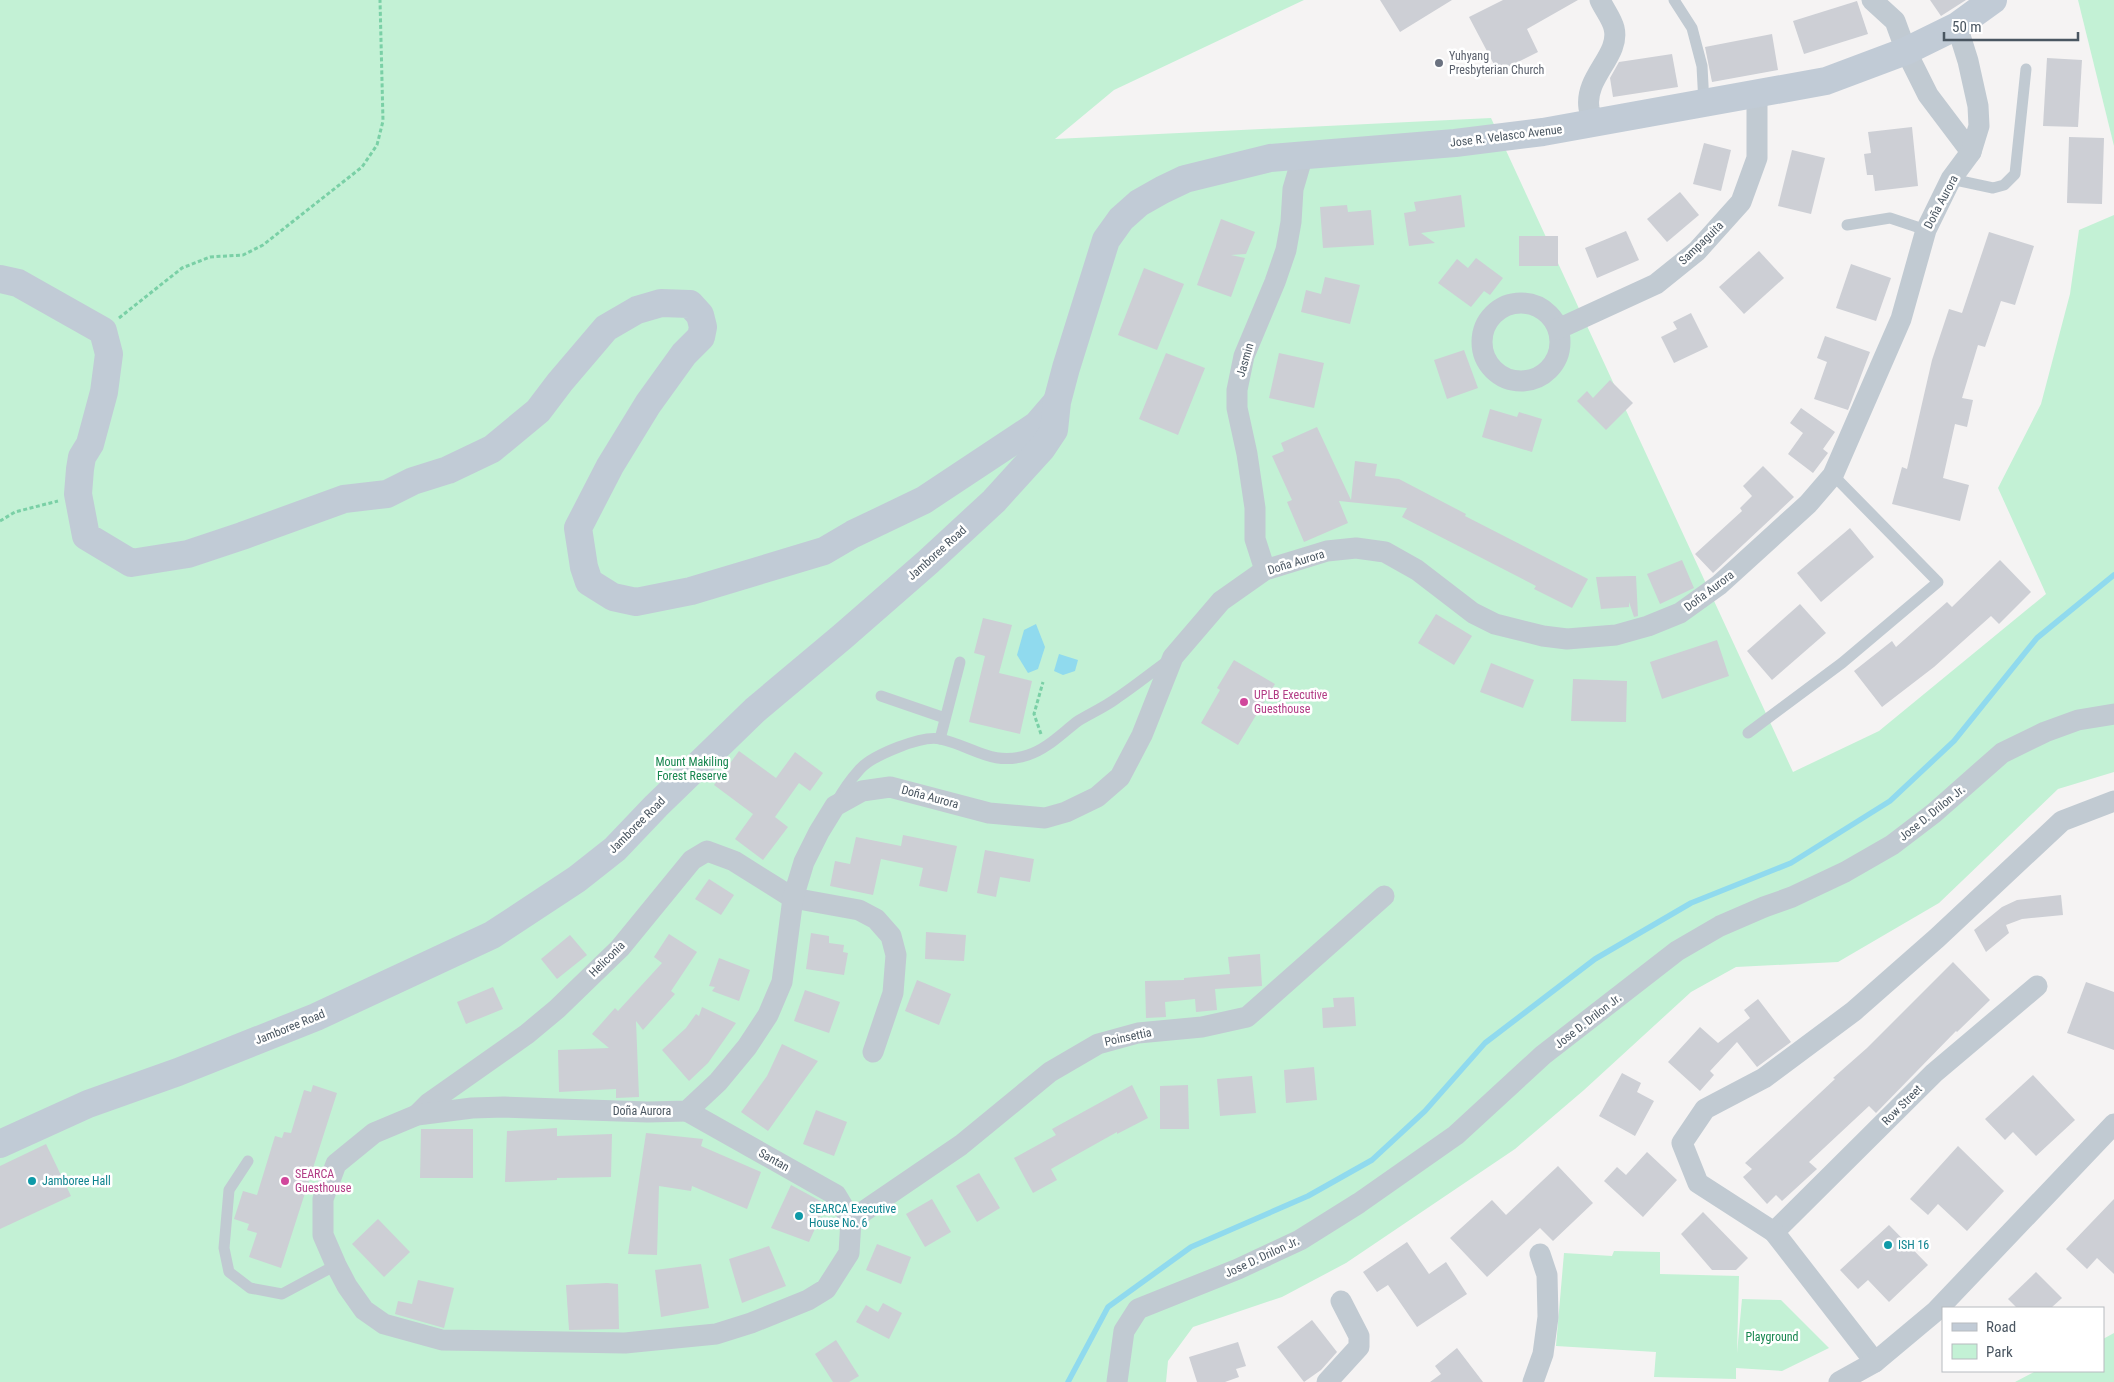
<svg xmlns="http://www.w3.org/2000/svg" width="2114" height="1382" viewBox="0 0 2114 1382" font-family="'Roboto Condensed',sans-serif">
  <rect width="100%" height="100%" fill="#f5f3f3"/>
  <g fill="#c3f1d5">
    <polygon points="0,0 1304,0 1114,90 1055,139 1491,118 1793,772 1879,731 2046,594 1998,488 2041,404 2070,294 2079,230 2114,215 2114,772 2058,789 1939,903 1838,962 1736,967 1691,992 1584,1090 1515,1149 1346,1263 1282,1297 1193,1327 1168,1361 1166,1382 0,1382"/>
    <polygon points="2078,0 2114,0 2114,146"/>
    <polygon points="1614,1251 1660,1252 1660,1274 1739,1276 1737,1353 1742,1299 1781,1300 1829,1348 1782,1371 1736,1368 1736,1379 1654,1377 1656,1352 1556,1346 1564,1253 1612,1256"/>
    <polygon points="2114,1333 2114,1382 2015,1382 2036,1371 2103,1371 2103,1339"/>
  </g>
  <g fill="#90daee">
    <polygon points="1036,624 1045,647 1038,669 1028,673 1017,655 1024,630"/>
    <polygon points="1059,654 1078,660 1075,671 1063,675 1054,671"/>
  </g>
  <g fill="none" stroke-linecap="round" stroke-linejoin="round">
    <polyline stroke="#90daee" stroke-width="5.5" points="1068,1382 1108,1307 1191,1247 1308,1196 1372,1160 1425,1111 1485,1043 1595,959 1691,903 1791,863 1890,801 1954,741 2037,638 2114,575"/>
  </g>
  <g fill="#cdcfd5">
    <polygon points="1380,0 1452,0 1400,32"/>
    <polygon points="1503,0 1578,0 1527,29 1538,52 1498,72 1469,17"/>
    <polygon points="1930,0 1966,0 1941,16"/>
    <polygon points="1857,1 1868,34 1804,54 1793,21"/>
    <polygon points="1772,34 1778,70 1712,82 1705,47"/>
    <polygon points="1672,54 1678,87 1613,97 1610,78 1619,62"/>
    <polygon points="2047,58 2082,60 2078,127 2043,126"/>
    <polygon points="1912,127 1918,186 1875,191 1873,175 1867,175 1864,154 1871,153 1868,132"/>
    <polygon points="2069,137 2104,138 2102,204 2067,203"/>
    <polygon points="1704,143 1731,150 1721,191 1693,184"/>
    <polygon points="1792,150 1825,158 1811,214 1778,206"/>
    <polygon points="1680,192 1699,215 1667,242 1647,219"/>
    <polygon points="1461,195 1465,227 1421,233 1435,243 1409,246 1404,213 1416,211 1414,202"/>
    <polygon points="1347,205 1348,212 1371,210 1374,245 1323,248 1320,207"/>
    <polygon points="1221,219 1255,232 1246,254 1231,255 1245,258 1231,297 1197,285"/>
    <polygon points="1626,231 1639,260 1597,278 1585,248"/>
    <polygon points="1989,232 2034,246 2015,305 2001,301 1985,347 1978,345 1962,398 1973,400 1967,427 1955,424 1943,478 1969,485 1960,521 1892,504 1902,467 1907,469 1932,360 1949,309 1962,313"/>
    <rect x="1519" y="236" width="39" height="30"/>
    <polygon points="1759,251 1784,278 1744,314 1719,287"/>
    <polygon points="1476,258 1503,278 1490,295 1484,291 1471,307 1438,283 1457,259 1468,268"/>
    <polygon points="1851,264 1891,278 1876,321 1836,308"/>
    <polygon points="1144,268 1184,284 1157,350 1118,335"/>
    <polygon points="1325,277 1360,285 1350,324 1301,312 1306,290 1321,294"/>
    <polygon points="1691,313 1708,347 1674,363 1661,337 1677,329 1673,322"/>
    <polygon points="1825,336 1870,352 1848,410 1814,399 1827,362 1817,358"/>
    <polygon points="1464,350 1478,388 1447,399 1434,360"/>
    <polygon points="1166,353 1205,368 1178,435 1139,419"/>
    <polygon points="1279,353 1324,363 1314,408 1269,398"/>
    <polygon points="1610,380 1633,403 1606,430 1577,401 1587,391 1593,398"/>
    <polygon points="1801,408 1835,432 1823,449 1828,453 1813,473 1788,454 1803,433 1790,423"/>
    <polygon points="1490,409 1517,417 1519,412 1542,419 1532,452 1482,437"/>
    <polygon points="1317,427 1351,500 1355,461 1377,464 1375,476 1399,479 1466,514 1465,516 1588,579 1572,608 1534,589 1536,586 1402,517 1407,508 1339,501 1348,523 1304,542 1287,502 1292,500 1272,456 1284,451 1281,443"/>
    <polygon points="1763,466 1794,497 1713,573 1695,554 1742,511 1740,508 1752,496 1743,486"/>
    <polygon points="1850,528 1874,557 1821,602 1797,573"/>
    <polygon points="1682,560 1694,588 1660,604 1647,574"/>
    <polygon points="2000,560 2031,592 1999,624 1991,616 1934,667 1882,707 1854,671 1892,641 1896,647 1947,602 1952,607"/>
    <polygon points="1630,576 1636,576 1638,616 1634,617 1629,602 1629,607 1601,609 1596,577"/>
    <polygon points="1800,604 1826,633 1772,680 1747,651"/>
    <polygon points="1436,614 1472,636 1454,665 1418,643"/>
    <polygon points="983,618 1012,625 999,673 1032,681 1020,734 969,722 985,656 974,653"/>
    <polygon points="1717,640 1729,676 1662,699 1650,662"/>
    <polygon points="1234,660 1275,684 1238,745 1201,723 1220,690 1217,688"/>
    <polygon points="1491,663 1534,680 1523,708 1480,692"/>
    <polygon points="1573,679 1627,681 1626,722 1571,721"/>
    <polygon points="739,751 776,778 795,752 823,773 810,791 799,783 775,817 788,827 763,860 735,839 753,814 714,785"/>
    <polygon points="903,835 957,846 947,892 919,886 923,868 881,859 873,895 830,886 835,861 850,864 856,837 901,846"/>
    <polygon points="985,850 1034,859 1030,882 1000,877 996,897 977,893"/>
    <polygon points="709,879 734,895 721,915 695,899"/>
    <polygon points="2061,895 2063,915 2022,919 2006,925 2009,933 1986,952 1974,930 2002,907 2017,900"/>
    <polygon points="926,932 966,935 964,961 925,959"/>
    <polygon points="811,933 829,936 829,943 844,945 843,952 848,953 844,975 806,969"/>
    <polygon points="669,934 697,952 671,991 675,994 643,1030 636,1021 639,1097 616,1098 616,1089 559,1092 558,1050 609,1048 592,1034 615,1008 618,1011 662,963 654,957"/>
    <polygon points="570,935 587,955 557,979 541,959"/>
    <polygon points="1260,954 1262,986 1215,989 1217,1010 1196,1012 1195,999 1165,1002 1166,1017 1146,1018 1145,981 1184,980 1184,978 1230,974 1228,957"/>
    <polygon points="719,958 750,970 739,1001 712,991 715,987 709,986"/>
    <polygon points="1953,962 1990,1000 1957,1032 1956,1031 1876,1113 1869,1106 1809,1162 1817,1169 1782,1201 1776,1195 1767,1204 1743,1177 1752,1169 1745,1163 1835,1079 1833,1078 1867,1048"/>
    <polygon points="917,980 951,994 939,1025 905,1011"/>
    <polygon points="2086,982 2114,992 2114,1050 2067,1033"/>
    <polygon points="493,987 503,1009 466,1024 457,1002"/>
    <polygon points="805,990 840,1002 829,1033 794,1021"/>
    <polygon points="1354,997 1356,1026 1323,1028 1322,1008 1334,1007 1333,998"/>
    <polygon points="1758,999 1791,1042 1757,1067 1737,1042 1710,1071 1714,1075 1700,1091 1668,1062 1700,1027 1718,1043 1750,1018 1744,1010"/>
    <polygon points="702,1007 736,1023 708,1063 689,1081 662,1050 686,1028 696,1014 699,1016"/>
    <polygon points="782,1044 818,1061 768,1131 741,1112 767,1076"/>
    <polygon points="1314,1067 1317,1100 1286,1103 1284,1070"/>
    <polygon points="1622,1073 1641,1083 1637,1092 1654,1101 1635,1136 1599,1116"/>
    <polygon points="2033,1075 2075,1120 2036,1156 2013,1132 2005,1140 1985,1119"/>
    <polygon points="1252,1076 1256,1113 1220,1116 1217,1079"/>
    <polygon points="313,1085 337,1093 281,1268 249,1257 257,1233 247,1230 249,1224 234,1219 243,1191 257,1195 275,1136 282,1138 284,1132 291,1133 304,1090 311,1092"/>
    <polygon points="1132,1085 1148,1118 1117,1134 1117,1132 1051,1169 1057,1180 1033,1193 1014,1158 1056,1135 1052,1129"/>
    <polygon points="1188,1085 1189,1129 1160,1129 1160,1086"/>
    <polygon points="816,1110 847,1122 834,1156 803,1144"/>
    <polygon points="557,1128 557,1136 612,1134 611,1177 557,1178 557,1180 505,1182 507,1131"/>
    <polygon points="421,1129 473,1129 473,1178 420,1178"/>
    <polygon points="646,1133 703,1139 701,1146 761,1172 747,1209 692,1186 691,1191 659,1186 657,1255 628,1254"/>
    <polygon points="46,1144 71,1196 0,1229 0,1166"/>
    <polygon points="1958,1146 2004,1191 1967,1231 1938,1204 1928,1215 1910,1199"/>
    <polygon points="1647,1152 1677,1180 1643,1217 1604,1181 1617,1167 1626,1175"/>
    <polygon points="1558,1166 1593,1203 1553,1241 1540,1228 1487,1277 1450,1238 1492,1200 1506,1215"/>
    <polygon points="979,1173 1000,1208 977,1222 956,1186"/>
    <polygon points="791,1185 826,1204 809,1242 771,1228"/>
    <polygon points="932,1199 951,1232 925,1247 906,1214"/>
    <polygon points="2114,1199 2114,1274 2097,1258 2087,1269 2066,1249"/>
    <polygon points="1703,1212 1748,1258 1736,1270 1712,1270 1681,1234"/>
    <polygon points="378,1219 410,1252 384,1277 352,1244"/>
    <polygon points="1889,1225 1928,1265 1889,1302 1868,1280 1858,1289 1840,1270"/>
    <polygon points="1407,1242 1429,1274 1446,1262 1467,1294 1417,1327 1388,1285 1377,1292 1363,1272"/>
    <polygon points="877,1244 911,1257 901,1284 866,1270"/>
    <polygon points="769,1246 786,1286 742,1303 729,1259"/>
    <polygon points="701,1264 709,1308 661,1317 655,1270"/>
    <polygon points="2036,1272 2062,1298 2051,1308 2017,1308 2008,1299"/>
    <polygon points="418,1280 454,1288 444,1328 395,1314 398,1301 412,1304"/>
    <polygon points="607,1283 618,1284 619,1329 569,1330 566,1285"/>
    <polygon points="883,1303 902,1313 889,1339 856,1322 866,1305 878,1312"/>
    <polygon points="1312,1320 1337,1352 1321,1370 1304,1382 1277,1347"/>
    <polygon points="836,1340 859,1376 849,1382 833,1382 815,1354"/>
    <polygon points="1238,1342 1246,1366 1236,1369 1239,1377 1225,1382 1197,1382 1189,1357"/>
    <polygon points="1457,1348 1483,1382 1430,1382 1441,1374 1435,1366"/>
  </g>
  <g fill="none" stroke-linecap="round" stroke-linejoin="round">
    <g stroke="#7ad0a6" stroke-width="3" stroke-dasharray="4 2.5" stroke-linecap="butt">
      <polyline points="119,318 182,268 210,257 243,255 263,245 362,167 377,145 383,121 380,0"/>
      <polyline points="0,521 15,512 58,501"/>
      <polyline points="1041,734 1034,714 1043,682"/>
    </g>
    <g stroke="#c1cad2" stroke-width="11">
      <polyline points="1674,0 1692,28 1702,66 1704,104"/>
      <polyline points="1951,179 1993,188 2004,185 2015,174 2026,69"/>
      <polyline points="1847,225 1890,218 1926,230"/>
      <polyline points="881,696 945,718"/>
      <polyline points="1748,733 1842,663 1938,582 1833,475"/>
      <polyline points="940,739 960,662"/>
      <path d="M836 803C843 790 851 779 860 769 873 755 922 735 940 739 973 746 992 767 1028 755 1047 749 1062 733 1078 721 1091 713 1105 707 1117 698 1135 686 1152 672 1169 660"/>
      <polyline points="248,1161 229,1190 224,1248 229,1272 250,1288 282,1294 336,1265"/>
    </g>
    <g stroke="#c1cad2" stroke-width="21">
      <polyline points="1872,0 1895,21 1906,51 1928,95 1971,152"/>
      <path d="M1594 123C1592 118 1590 113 1589 108 1584 77 1621 55 1614 28 1612 19 1604 9 1600 0"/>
      <circle cx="1521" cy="342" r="39"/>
      <polyline points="1558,329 1656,284 1697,251 1741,202 1757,158 1757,93"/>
      <polyline points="1265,570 1255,539 1255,508 1247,454 1237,408 1237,390 1244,356 1275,282 1286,250 1291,222 1293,189 1303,155"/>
      <polyline points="687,1111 836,1195 851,1220"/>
      <polyline points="417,1115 429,1103 527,1034 557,1009 620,948 692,860 707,851 734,861 793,898 859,910 876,919 891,936 896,955 893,993 873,1052"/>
      <polyline points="851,1220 849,1253 826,1289 808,1300 751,1323 716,1334 625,1343 442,1340 384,1324 364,1310 347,1286 336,1265 323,1235 323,1199 336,1164 374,1133 417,1115 472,1108 504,1107 648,1112 687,1111 718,1082 747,1047 768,1015 782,982 793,898 804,862 819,832 835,806 862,791 890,787 989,813 1045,818 1066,812 1097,797 1120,777 1142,735 1173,657 1221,601 1265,570 1327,551 1356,548 1385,552 1417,570 1473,613 1495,624 1543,636 1567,639 1616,635 1648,626 1680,613 1719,585 1808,504 1833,475 1901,319 1926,230 1951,179 1971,152 1979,126 1978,106 1968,61 1957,26"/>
      <polyline points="851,1220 961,1145 1050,1072 1098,1044 1138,1033 1202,1027 1247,1017 1384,896"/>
      <polyline points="1774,1232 1934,1073 2037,986"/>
      <polyline points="1875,1362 1774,1232 1698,1183 1682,1143 1705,1109 1764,1078 1854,1011 1937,938 2062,821 2114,801"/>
      <polyline points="1117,1382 1124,1331 1138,1309 1238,1269 1300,1240 1359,1203 1456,1135 1543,1055 1677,951 1720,926 1764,907 1792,897 1845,872 1892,845 1934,813 2002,753 2045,732 2078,720 2114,714"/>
      <polyline points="1327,1382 1359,1347 1359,1336 1341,1301"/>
      <polyline points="1533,1382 1543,1354 1548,1317 1547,1275 1540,1254"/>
      <polyline points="1839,1382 1875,1362 1936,1311 2114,1124"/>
    </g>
    <g stroke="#c1cbd6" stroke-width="28">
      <polyline points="0,279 18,283 103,331 109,354 104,392 90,444 82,457 80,469 78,494 86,536 131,563 188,554 242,536 344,499 387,494 413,481 448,470 492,449 538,411 560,382 606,328 637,310 661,303 690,304 700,315 703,327 701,337 684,354 648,404 610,466 578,528 584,567 589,582 613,597 636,602 691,591 824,551 853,534 924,500 1037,425 1056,403"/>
      <polyline points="0,1144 88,1104 178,1072 316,1017 492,935 577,879 615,849 656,806 755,710 842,637 928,562 994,501 1042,448 1054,430 1057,402 1066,368 1106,240 1121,219 1139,203 1162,190 1185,179 1270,158 1455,143 1543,132 1826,81 1906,51 1957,26 1993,0"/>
    </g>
  </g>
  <circle fill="#6b7280" stroke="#fff" stroke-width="2" cx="1439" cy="63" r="5"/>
  <g fill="#d1479c" stroke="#fff" stroke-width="2">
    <circle cx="1244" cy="702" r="5"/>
    <circle cx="285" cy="1181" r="5"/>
  </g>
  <g fill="#0f9aa8" stroke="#fff" stroke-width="2">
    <circle cx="32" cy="1181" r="5"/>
    <circle cx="799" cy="1216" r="5"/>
    <circle cx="1888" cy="1245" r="5"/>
  </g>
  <g text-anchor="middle" stroke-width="5" stroke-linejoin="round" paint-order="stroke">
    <g font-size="12" fill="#5b616d" stroke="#fff" text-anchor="start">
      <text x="1449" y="60">Yuhyang<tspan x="1449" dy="14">Presbyterian Church</tspan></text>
    </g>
    <g font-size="12" fill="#4a5661" stroke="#fff">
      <text transform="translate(1506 136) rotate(-7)" y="4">Jose R. Velasco Avenue</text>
      <text transform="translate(1941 202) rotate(-62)" y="4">Doña Aurora</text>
      <text transform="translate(1701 243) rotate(-44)" y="4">Sampaguita</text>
      <text transform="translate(1245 360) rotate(-74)" y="4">Jasmin</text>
      <text transform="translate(937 553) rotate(-42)" y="4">Jamboree Road</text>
      <text transform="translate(1296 562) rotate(-17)" y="4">Doña Aurora</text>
      <text transform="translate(1709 591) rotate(-37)" y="4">Doña Aurora</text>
      <text transform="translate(930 797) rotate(15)" y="4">Doña Aurora</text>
      <text transform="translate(1932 813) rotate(-39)" y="4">Jose D. Drilon Jr.</text>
      <text transform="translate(637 825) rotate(-45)" y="4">Jamboree Road</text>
      <text transform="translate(607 959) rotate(-45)" y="4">Heliconia</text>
      <text transform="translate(1588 1021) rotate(-38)" y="4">Jose D. Drilon Jr.</text>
      <text transform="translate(290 1027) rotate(-22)" y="4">Jamboree Road</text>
      <text transform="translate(1128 1037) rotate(-12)" y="4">Poinsettia</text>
      <text transform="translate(1902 1105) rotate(-45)" y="4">Row Street</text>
      <text x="642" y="1115">Doña Aurora</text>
      <text transform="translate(774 1160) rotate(29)" y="4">Santan</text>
      <text transform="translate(1262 1257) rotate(-25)" y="4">Jose D. Drilon Jr.</text>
    </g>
    <g font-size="12" fill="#b23c85" stroke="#fff" text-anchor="start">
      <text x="1254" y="699">UPLB Executive<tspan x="1254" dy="14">Guesthouse</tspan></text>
      <text x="295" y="1178">SEARCA<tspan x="295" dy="14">Guesthouse</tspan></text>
    </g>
    <g font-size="12" fill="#17864f" stroke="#fff">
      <text x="692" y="766">Mount Makiling<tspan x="692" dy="14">Forest Reserve</tspan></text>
      <text x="1772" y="1341">Playground</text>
    </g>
    <g font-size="12" fill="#0d838f" stroke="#fff" text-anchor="start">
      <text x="42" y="1185">Jamboree Hall</text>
      <text x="809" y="1213">SEARCA Executive<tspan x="809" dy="14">House No. 6</tspan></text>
      <text x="1898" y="1249">ISH 16</text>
    </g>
  </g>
  <rect x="1942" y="1307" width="162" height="65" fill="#ffffff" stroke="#b7bbc0"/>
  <rect x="1952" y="1323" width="25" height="8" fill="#c1cbd6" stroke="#b7bbc0"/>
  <text x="1986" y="1332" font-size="15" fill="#4a5661">Road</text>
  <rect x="1952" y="1344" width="25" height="15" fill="#c3f1d5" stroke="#b7bbc0"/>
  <text x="1986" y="1357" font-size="15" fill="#4a5661">Park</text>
  <path d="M1944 32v8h134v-8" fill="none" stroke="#4a5661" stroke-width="2.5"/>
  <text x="1952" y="32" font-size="15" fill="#4a5661" stroke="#ffffff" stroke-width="4" paint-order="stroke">50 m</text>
</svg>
